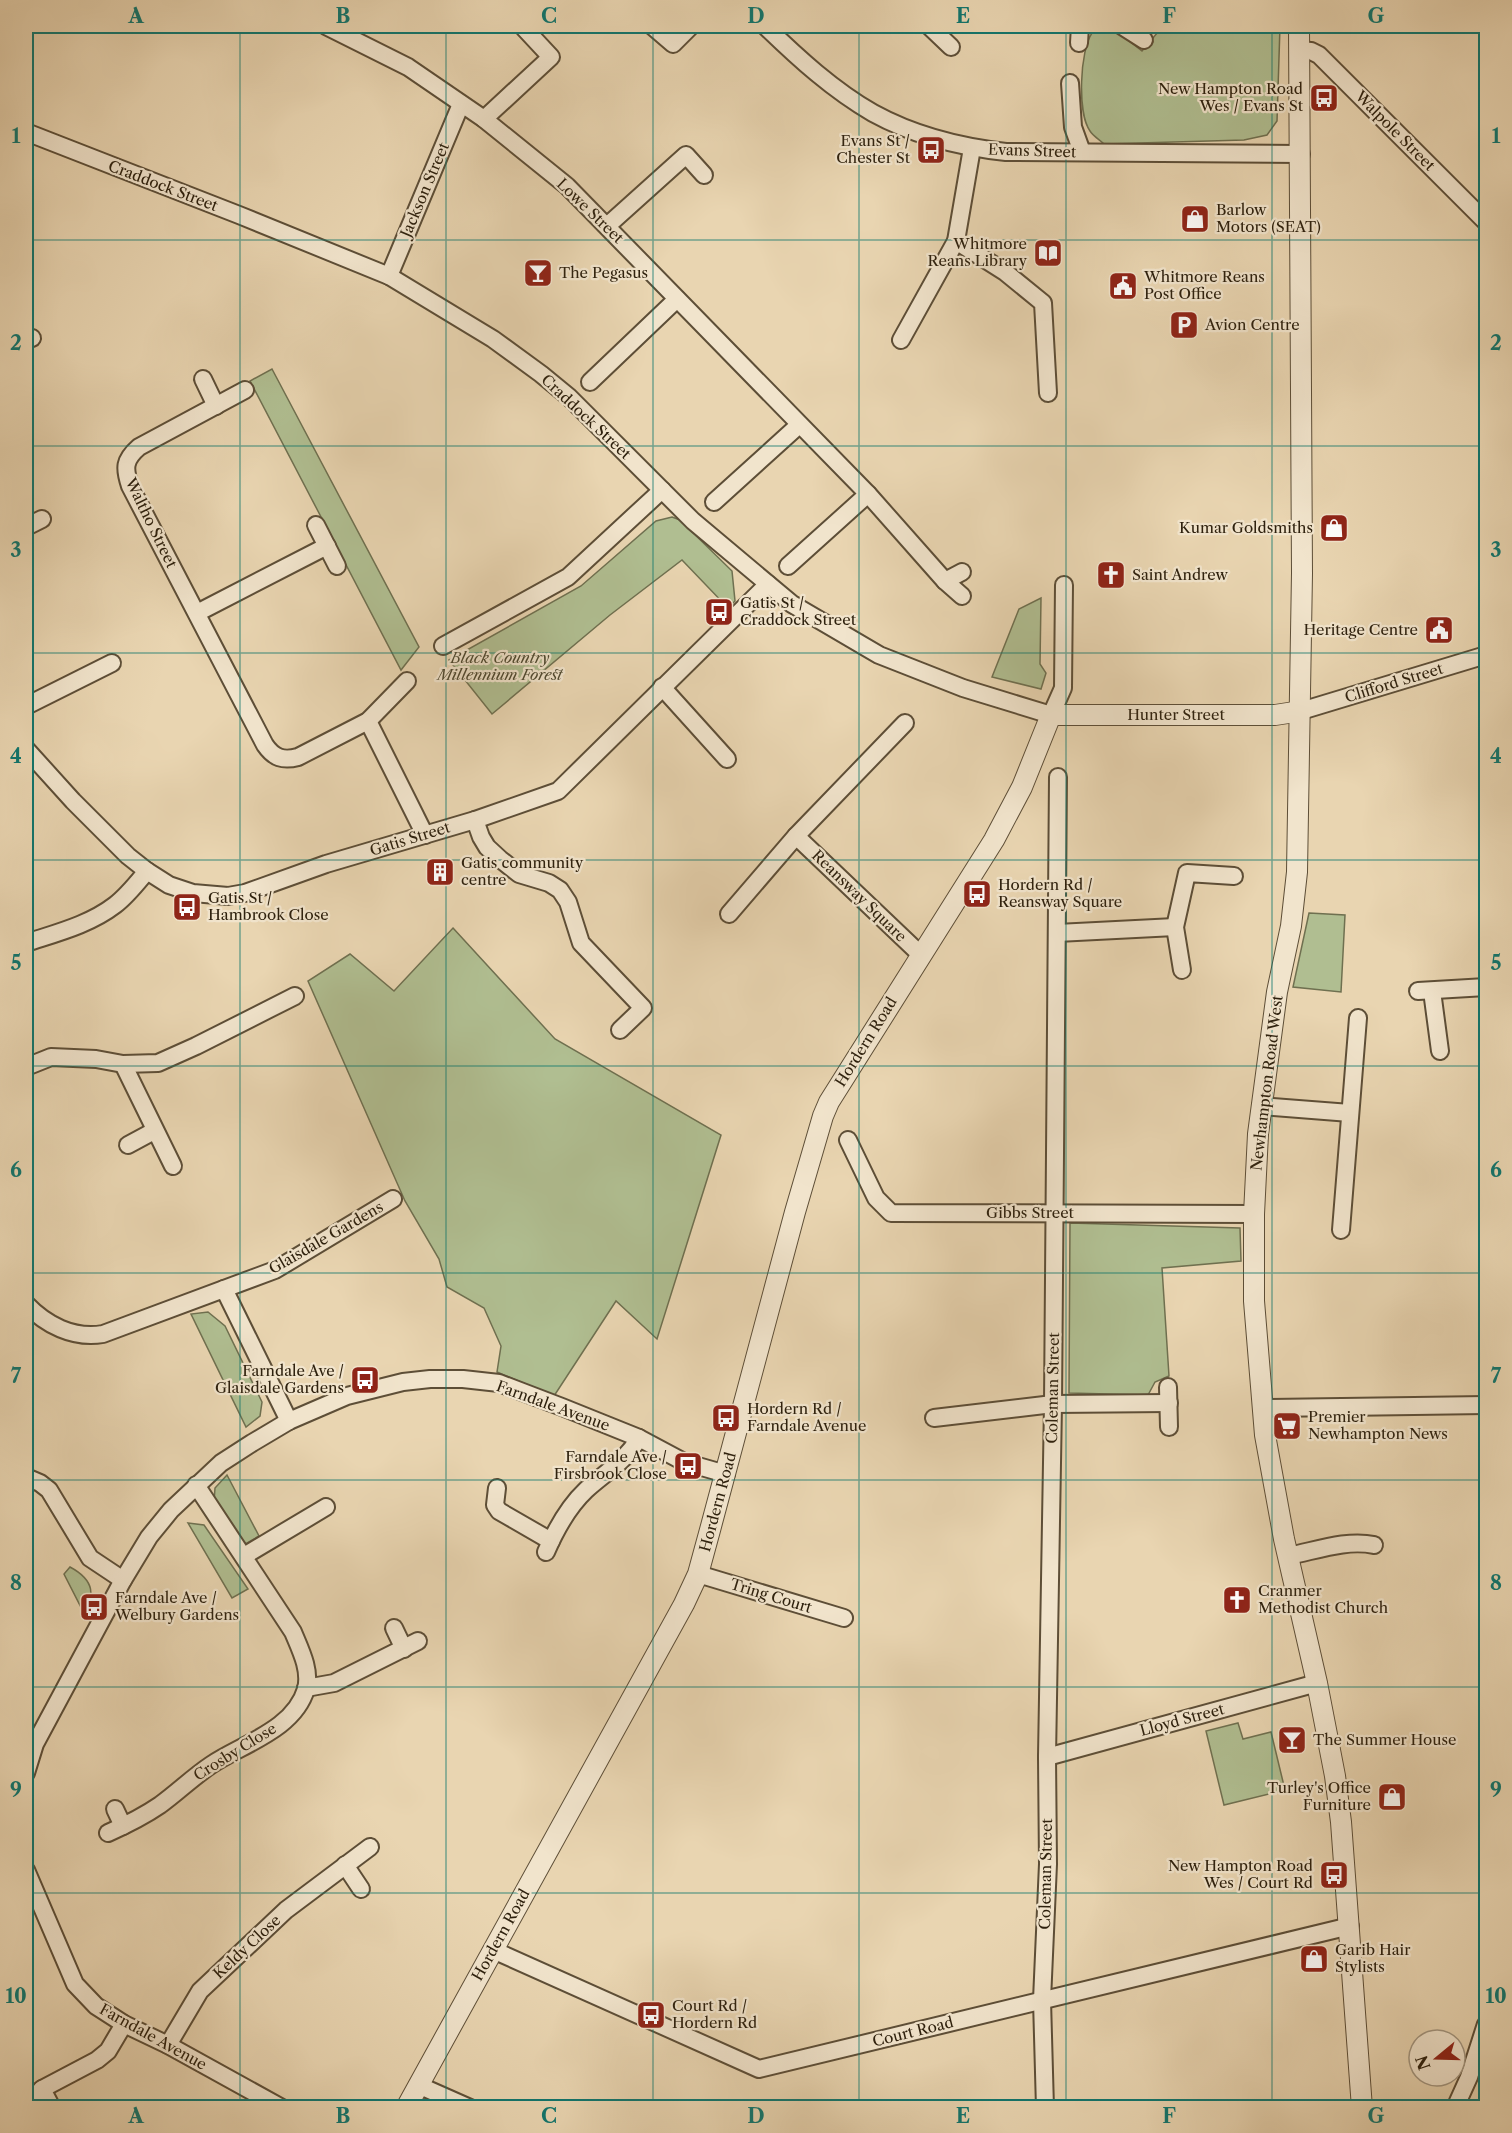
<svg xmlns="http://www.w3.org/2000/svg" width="1512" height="2133" viewBox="0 0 1512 2133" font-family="'Libre Caslon Text',serif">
  <rect width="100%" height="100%" fill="#e9d5b1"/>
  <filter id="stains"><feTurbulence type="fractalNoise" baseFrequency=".00333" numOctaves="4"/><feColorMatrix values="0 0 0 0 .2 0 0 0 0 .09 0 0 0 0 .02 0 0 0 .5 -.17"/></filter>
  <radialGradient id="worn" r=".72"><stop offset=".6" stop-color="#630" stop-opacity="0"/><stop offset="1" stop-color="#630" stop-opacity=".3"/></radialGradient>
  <g fill="#b0be91" stroke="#6f7050" stroke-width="1.5">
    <path d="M1163 26H1280L1277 121 1267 135 1244 140 1104 144C1100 140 1093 136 1090 131 1077 113 1080 50 1092 33L1115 30 1142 51Z"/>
    <polygon points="272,369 419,647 401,670 250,381"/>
    <polygon points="672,517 680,520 732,571 735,601 728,608 682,560 610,615 492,714 449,660 581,586 656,521"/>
    <polygon points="1041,598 1040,664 1046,673 1041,689 992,677 1019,609"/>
    <polygon points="1309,913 1345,915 1341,992 1293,987"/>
    <polygon points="453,928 555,1039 721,1135 657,1339 616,1301 554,1396 497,1372 501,1346 484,1308 447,1287 439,1259 405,1201 308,981 350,954 394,991"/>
    <polygon points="1070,1223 1240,1228 1241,1261 1162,1268 1169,1376 1155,1382 1148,1395 1069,1393"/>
    <polygon points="208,1312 225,1326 262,1402 260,1416 246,1427 191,1314"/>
    <polygon points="227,1475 259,1536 242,1546 214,1502 215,1488"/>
    <polygon points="188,1523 204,1525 248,1589 232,1598"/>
    <path d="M70 1567C96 1581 93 1594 87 1619L64 1574Z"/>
    <polygon points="1238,1723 1243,1739 1271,1732 1285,1790 1224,1805 1206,1731"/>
  </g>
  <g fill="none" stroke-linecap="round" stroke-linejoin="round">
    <g stroke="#5d4e37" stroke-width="20">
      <g id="minor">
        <polyline points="326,26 408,67 484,119 567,186 868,494 945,581 962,596"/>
        <polyline points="652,26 673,44 691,26"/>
        <path d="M765 26C798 58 833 90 873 113 913 135 960 147 1006 152L1301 154"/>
        <polyline points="929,26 951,47"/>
        <polyline points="1122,26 1144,40"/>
        <polyline points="1079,43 1080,26"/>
        <polyline points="1299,50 1311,51 1319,55 1486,222"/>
        <polyline points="1070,83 1073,127 1082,152"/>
        <polyline points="484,119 551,57 524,28"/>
        <polyline points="26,132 239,215 389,276 493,339 541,374 569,397 693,521 792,604 879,655 963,688 1051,715 1063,688 1064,585"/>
        <polyline points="607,226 686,155 704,175"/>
        <polyline points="956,241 1005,272 1043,303 1048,393"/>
        <polyline points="389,276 461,104"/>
        <polyline points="26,340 32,338"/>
        <polyline points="901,340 956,241 972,148"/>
        <polyline points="203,379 216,406"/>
        <polyline points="590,382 677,299"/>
        <path d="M245 390 139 447C124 460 124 468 130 486L265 745C274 758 283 761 298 757L368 721 407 681"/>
        <polyline points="714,502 799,425"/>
        <polyline points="316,525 337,566"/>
        <polyline points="26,527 42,519"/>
        <polyline points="788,566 868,494"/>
        <polyline points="945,581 962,572"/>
        <polyline points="197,613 327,546"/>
        <polyline points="443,646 568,577 662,490"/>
        <polyline points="662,687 727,759"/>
        <polyline points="26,706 112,663"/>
        <polyline points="1301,711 1486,655"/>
        <polyline points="368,721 425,835"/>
        <polyline points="26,749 73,801 128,856 147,871 169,885 193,893 228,896 245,893 326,864 475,820 558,791 768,584"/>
        <polyline points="475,820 481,837 487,847 500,859 519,874 549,883 560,890 568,902 581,943 643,1008 620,1030"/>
        <polyline points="796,836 921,955"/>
        <polyline points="729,914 796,836 905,723"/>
        <polyline points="1057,933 1175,927"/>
        <path d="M26 943C56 933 89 925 115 905 127 896 137 883 147 871"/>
        <polyline points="1182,970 1175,927 1187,873 1234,876"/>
        <polyline points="1418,991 1486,987"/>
        <polyline points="1432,991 1440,1051"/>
        <polyline points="123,1064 173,1166"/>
        <polyline points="26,1067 51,1057 96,1059 123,1064 158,1063 196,1046 295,996"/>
        <polyline points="1261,1106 1350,1113"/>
        <polyline points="848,1140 876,1198 891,1213 1254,1214"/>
        <polyline points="128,1145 154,1131"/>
        <polyline points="1341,1230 1358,1018"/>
        <polyline points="224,1289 289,1421"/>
        <path d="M26 1304C46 1325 73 1339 103 1334L275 1270 393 1199"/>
        <polyline points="1168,1387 1169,1427"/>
        <polyline points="1262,1408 1486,1405"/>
        <polyline points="934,1418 1053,1404 1169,1403"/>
        <polyline points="26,1477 40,1483 49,1490 90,1558 123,1580"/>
        <polyline points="497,1488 495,1505 499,1511 551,1541"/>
        <path d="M546 1552C556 1529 568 1507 586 1490 607 1471 624 1463 639 1438"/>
        <polyline points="244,1556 326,1507"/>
        <path d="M1288 1556C1315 1551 1346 1539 1374 1545"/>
        <polyline points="698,1574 844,1618"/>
        <polyline points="394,1628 404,1649"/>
        <polyline points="306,1688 334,1683 418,1641"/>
        <polyline points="1047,1757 1317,1683"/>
        <polyline points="26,1773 35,1744 123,1580 149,1537 171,1510 221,1463 252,1443 289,1421 347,1396 403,1382 430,1379 463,1379 499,1383 562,1407 639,1438 684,1462 726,1474"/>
        <polyline points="115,1809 123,1826"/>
        <path d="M108 1833C126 1825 144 1816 160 1805 178 1792 193 1777 211 1765 242 1744 294 1730 306 1689 311 1670 300 1649 293 1632L196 1485"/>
        <polyline points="345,1865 361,1889"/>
        <polyline points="26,1870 75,1984 96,2006 124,2024 168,2045 282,2108"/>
        <polyline points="493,1950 759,2069 1350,1926"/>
        <polyline points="168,2045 200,1991 286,1910 370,1847"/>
        <polyline points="418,2085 470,2108"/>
        <polyline points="42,2089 52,2108"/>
        <polyline points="26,2106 42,2089 97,2060 108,2051 124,2024"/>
        <polyline points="1045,2108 1042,2000 1048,1864 1047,1757 1053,1404 1058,777"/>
        <polyline points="1455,2108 1469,2077 1486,2024"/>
      </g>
    </g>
    <g stroke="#5d4e37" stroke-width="22">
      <g id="tertiary">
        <polyline points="1299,26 1302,573 1297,872 1291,926 1277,992 1258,1134 1254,1214 1254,1301 1265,1435 1284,1539 1317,1683 1335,1776 1341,1822 1362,2108"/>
        <polyline points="406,2108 684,1604 698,1574 710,1530 795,1212 823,1116 829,1102 994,840 1022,787 1051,715 1275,715 1301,711"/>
      </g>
    </g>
    <use href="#minor" stroke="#f1e4cc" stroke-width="16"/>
    <use href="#tertiary" stroke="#f1e4cc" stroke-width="20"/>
  </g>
  <path fill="none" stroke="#0f766e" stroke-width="1.5" stroke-opacity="0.55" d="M240 26V2108M446 26V2108M653 26V2108M859 26V2108M1066 26V2108M1272 26V2108M26 240H1486M26 446H1486M26 653H1486M26 860H1486M26 1066H1486M26 1273H1486M26 1480H1486M26 1687H1486M26 1893H1486"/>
  <defs>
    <g id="bus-square" transform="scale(1.5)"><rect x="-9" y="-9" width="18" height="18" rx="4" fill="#8f2418" stroke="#f1e4cc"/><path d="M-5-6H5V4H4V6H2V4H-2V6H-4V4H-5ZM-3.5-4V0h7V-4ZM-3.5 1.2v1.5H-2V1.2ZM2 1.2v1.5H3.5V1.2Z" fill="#fff"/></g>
    <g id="shop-square" transform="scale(1.5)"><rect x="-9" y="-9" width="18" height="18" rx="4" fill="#8f2418" stroke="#f1e4cc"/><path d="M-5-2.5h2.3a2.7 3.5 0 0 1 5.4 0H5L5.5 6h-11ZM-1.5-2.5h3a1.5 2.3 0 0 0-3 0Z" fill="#fff"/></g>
    <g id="library-square" transform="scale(1.5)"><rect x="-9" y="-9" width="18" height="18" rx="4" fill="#8f2418" stroke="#f1e4cc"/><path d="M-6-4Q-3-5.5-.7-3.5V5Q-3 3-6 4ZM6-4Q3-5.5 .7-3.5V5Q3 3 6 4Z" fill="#fff"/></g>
    <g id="bar-square" transform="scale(1.5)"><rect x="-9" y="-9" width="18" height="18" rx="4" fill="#8f2418" stroke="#f1e4cc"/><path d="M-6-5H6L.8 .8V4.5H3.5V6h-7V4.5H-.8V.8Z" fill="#fff"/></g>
    <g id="civic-square" transform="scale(1.5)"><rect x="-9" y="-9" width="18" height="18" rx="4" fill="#8f2418" stroke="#f1e4cc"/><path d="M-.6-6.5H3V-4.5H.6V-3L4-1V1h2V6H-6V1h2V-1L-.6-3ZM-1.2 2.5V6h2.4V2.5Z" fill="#fff"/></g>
    <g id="parking-square" transform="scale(1.5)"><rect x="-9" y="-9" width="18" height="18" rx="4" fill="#8f2418" stroke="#f1e4cc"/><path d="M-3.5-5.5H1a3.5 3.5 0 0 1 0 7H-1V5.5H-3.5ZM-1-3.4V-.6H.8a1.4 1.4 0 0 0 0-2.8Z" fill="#fff"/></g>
    <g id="church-square" transform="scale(1.5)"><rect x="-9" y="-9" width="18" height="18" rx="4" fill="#8f2418" stroke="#f1e4cc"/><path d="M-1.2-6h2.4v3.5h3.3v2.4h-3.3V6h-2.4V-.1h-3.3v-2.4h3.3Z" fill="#fff"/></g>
    <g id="building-square" transform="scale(1.5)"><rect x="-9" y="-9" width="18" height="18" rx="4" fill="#8f2418" stroke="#f1e4cc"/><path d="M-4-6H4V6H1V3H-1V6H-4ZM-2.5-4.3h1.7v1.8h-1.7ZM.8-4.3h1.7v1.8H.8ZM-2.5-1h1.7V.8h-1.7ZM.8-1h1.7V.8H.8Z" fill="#fff"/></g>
    <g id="supermarket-square" transform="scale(1.5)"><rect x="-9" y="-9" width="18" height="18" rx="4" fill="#8f2418" stroke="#f1e4cc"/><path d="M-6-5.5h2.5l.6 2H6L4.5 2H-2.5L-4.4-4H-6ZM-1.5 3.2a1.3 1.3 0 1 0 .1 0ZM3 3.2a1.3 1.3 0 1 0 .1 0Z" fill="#fff"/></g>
  </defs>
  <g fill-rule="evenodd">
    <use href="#bus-square" x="1324" y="98"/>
    <use href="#bus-square" x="931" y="150"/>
    <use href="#shop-square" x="1195" y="219"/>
    <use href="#library-square" x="1048" y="253"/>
    <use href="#bar-square" x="538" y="273"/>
    <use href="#civic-square" x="1123" y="286"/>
    <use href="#parking-square" x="1184" y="325"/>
    <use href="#shop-square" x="1334" y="528"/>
    <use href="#church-square" x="1111" y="575"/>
    <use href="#bus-square" x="719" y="612"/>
    <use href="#civic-square" x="1439" y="630"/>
    <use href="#building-square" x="440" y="872"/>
    <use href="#bus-square" x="977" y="894"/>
    <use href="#bus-square" x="187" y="907"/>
    <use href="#bus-square" x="365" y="1380"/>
    <use href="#bus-square" x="726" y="1418"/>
    <use href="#supermarket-square" x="1287" y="1426"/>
    <use href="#bus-square" x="688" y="1466"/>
    <use href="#church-square" x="1237" y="1600"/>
    <use href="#bus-square" x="94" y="1607"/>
    <use href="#bar-square" x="1292" y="1740"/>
    <use href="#shop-square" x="1392" y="1797"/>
    <use href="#bus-square" x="1334" y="1875"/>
    <use href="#shop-square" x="1314" y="1959"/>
    <use href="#bus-square" x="651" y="2015"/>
  </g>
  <g text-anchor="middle" stroke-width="4.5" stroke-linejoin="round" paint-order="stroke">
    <g font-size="15" fill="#2e210e" stroke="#f1e4cc" text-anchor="start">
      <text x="1303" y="94" text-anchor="end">New Hampton Road<tspan x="1303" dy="17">Wes / Evans St</tspan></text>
      <text x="910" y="146" text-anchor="end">Evans St /<tspan x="910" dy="17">Chester St</tspan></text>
      <text x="1216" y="215">Barlow<tspan x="1216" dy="17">Motors (SEAT)</tspan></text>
      <text x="1027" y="249" text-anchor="end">Whitmore<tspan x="1027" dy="17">Reans Library</tspan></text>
      <text x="559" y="278">The Pegasus</text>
      <text x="1144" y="282">Whitmore Reans<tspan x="1144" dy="17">Post Office</tspan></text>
      <text x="1205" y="330">Avion Centre</text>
      <text x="1313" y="533" text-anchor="end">Kumar Goldsmiths</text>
      <text x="1132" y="580">Saint Andrew</text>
      <text x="740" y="608">Gatis St /<tspan x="740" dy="17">Craddock Street</tspan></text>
      <text x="1418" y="635" text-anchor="end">Heritage Centre</text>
      <text x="461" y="868">Gatis community<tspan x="461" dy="17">centre</tspan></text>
      <text x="998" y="890">Hordern Rd /<tspan x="998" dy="17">Reansway Square</tspan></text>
      <text x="208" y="903">Gatis St /<tspan x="208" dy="17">Hambrook Close</tspan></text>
      <text x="344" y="1376" text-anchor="end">Farndale Ave /<tspan x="344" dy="17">Glaisdale Gardens</tspan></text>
      <text x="747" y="1414">Hordern Rd /<tspan x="747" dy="17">Farndale Avenue</tspan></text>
      <text x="1308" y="1422">Premier<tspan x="1308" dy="17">Newhampton News</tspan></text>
      <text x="667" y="1462" text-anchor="end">Farndale Ave /<tspan x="667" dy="17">Firsbrook Close</tspan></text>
      <text x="1258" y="1596">Cranmer<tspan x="1258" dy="17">Methodist Church</tspan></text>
      <text x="115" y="1603">Farndale Ave /<tspan x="115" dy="17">Welbury Gardens</tspan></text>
      <text x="1313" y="1745">The Summer House</text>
      <text x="1371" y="1793" text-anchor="end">Turley's Office<tspan x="1371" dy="17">Furniture</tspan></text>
      <text x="1313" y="1871" text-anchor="end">New Hampton Road<tspan x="1313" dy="17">Wes / Court Rd</tspan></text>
      <text x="1335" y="1955">Garib Hair<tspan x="1335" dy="17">Stylists</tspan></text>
      <text x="672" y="2011">Court Rd /<tspan x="672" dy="17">Hordern Rd</tspan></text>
    </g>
    <g font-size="15" fill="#2e210e" stroke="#f1e4cc">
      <text transform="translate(1395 131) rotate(45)" y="5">Walpole Street</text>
      <text transform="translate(1032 151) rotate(2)" y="5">Evans Street</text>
      <text transform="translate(163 186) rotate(21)" y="5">Craddock Street</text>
      <text transform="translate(425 190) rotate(-67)" y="5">Jackson Street</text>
      <text transform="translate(590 211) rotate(44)" y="5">Lowe Street</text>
      <text transform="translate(586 417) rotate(43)" y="5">Craddock Street</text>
      <text transform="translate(151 523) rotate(64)" y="5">Waltho Street</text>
      <text transform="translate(1394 683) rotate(-17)" y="5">Clifford Street</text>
      <text x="1176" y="720">Hunter Street</text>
      <text transform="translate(410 839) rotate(-17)" y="5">Gatis Street</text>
      <text transform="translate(859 896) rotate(44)" y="5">Reansway Square</text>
      <text transform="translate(866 1042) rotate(-58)" y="5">Hordern Road</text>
      <text transform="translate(1267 1083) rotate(-83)" y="5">Newhampton Road West</text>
      <text x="1030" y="1218">Gibbs Street</text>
      <text transform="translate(326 1238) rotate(-30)" y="5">Glaisdale Gardens</text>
      <text transform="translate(1053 1388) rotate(-89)" y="5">Coleman Street</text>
      <text transform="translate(553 1406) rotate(20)" y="5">Farndale Avenue</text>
      <text transform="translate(718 1502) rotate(-75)" y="5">Hordern Road</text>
      <text transform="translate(771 1596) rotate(17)" y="5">Tring Court</text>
      <text transform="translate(1182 1720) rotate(-15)" y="5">Lloyd Street</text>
      <text transform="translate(235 1752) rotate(-32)" y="5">Crosby Close</text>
      <text transform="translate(1046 1874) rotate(-89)" y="5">Coleman Street</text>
      <text transform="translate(501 1935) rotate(-61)" y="5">Hordern Road</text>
      <text transform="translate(247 1947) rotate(-43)" y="5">Keldy Close</text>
      <text transform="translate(913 2032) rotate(-14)" y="5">Court Road</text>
      <text transform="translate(153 2037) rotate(29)" y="5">Farndale Avenue</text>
    </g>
    <g font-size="15" font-style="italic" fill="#4e482f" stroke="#f1e4cc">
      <text x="500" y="663">Black Country<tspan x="500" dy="17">Millennium Forest</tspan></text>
    </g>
  </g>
  <rect width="1512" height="2133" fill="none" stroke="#e9d5b1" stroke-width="66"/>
  <g transform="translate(1437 2058) rotate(251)"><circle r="28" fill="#f1e4cc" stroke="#a39680" stroke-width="1.5"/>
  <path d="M0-4.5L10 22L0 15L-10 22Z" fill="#8f2418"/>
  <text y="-9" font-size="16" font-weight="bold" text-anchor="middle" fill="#2e210e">N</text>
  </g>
  <rect x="33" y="33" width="1446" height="2067" fill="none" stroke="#0f766e" stroke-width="2"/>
  <g font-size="20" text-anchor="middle" font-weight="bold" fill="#0f766e">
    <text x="136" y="23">A</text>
    <text x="343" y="23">B</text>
    <text x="549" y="23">C</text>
    <text x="756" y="23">D</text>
    <text x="963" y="23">E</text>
    <text x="1169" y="23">F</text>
    <text x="1376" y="23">G</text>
    <text x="16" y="143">1</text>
    <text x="1496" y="143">1</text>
    <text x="16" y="350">2</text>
    <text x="1496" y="350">2</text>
    <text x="16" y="557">3</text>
    <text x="1496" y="557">3</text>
    <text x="16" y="763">4</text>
    <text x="1496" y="763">4</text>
    <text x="16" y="970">5</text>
    <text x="1496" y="970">5</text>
    <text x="16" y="1177">6</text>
    <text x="1496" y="1177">6</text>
    <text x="16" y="1383">7</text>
    <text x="1496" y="1383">7</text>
    <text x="16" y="1590">8</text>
    <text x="1496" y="1590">8</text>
    <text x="16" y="1797">9</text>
    <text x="1496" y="1797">9</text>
    <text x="16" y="2003">10</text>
    <text x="1496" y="2003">10</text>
    <text x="136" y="2123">A</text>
    <text x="343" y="2123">B</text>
    <text x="549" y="2123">C</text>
    <text x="756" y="2123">D</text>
    <text x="963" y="2123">E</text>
    <text x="1169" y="2123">F</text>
    <text x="1376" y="2123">G</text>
  </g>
  <rect width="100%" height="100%" filter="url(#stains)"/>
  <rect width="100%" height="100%" fill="url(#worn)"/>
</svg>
